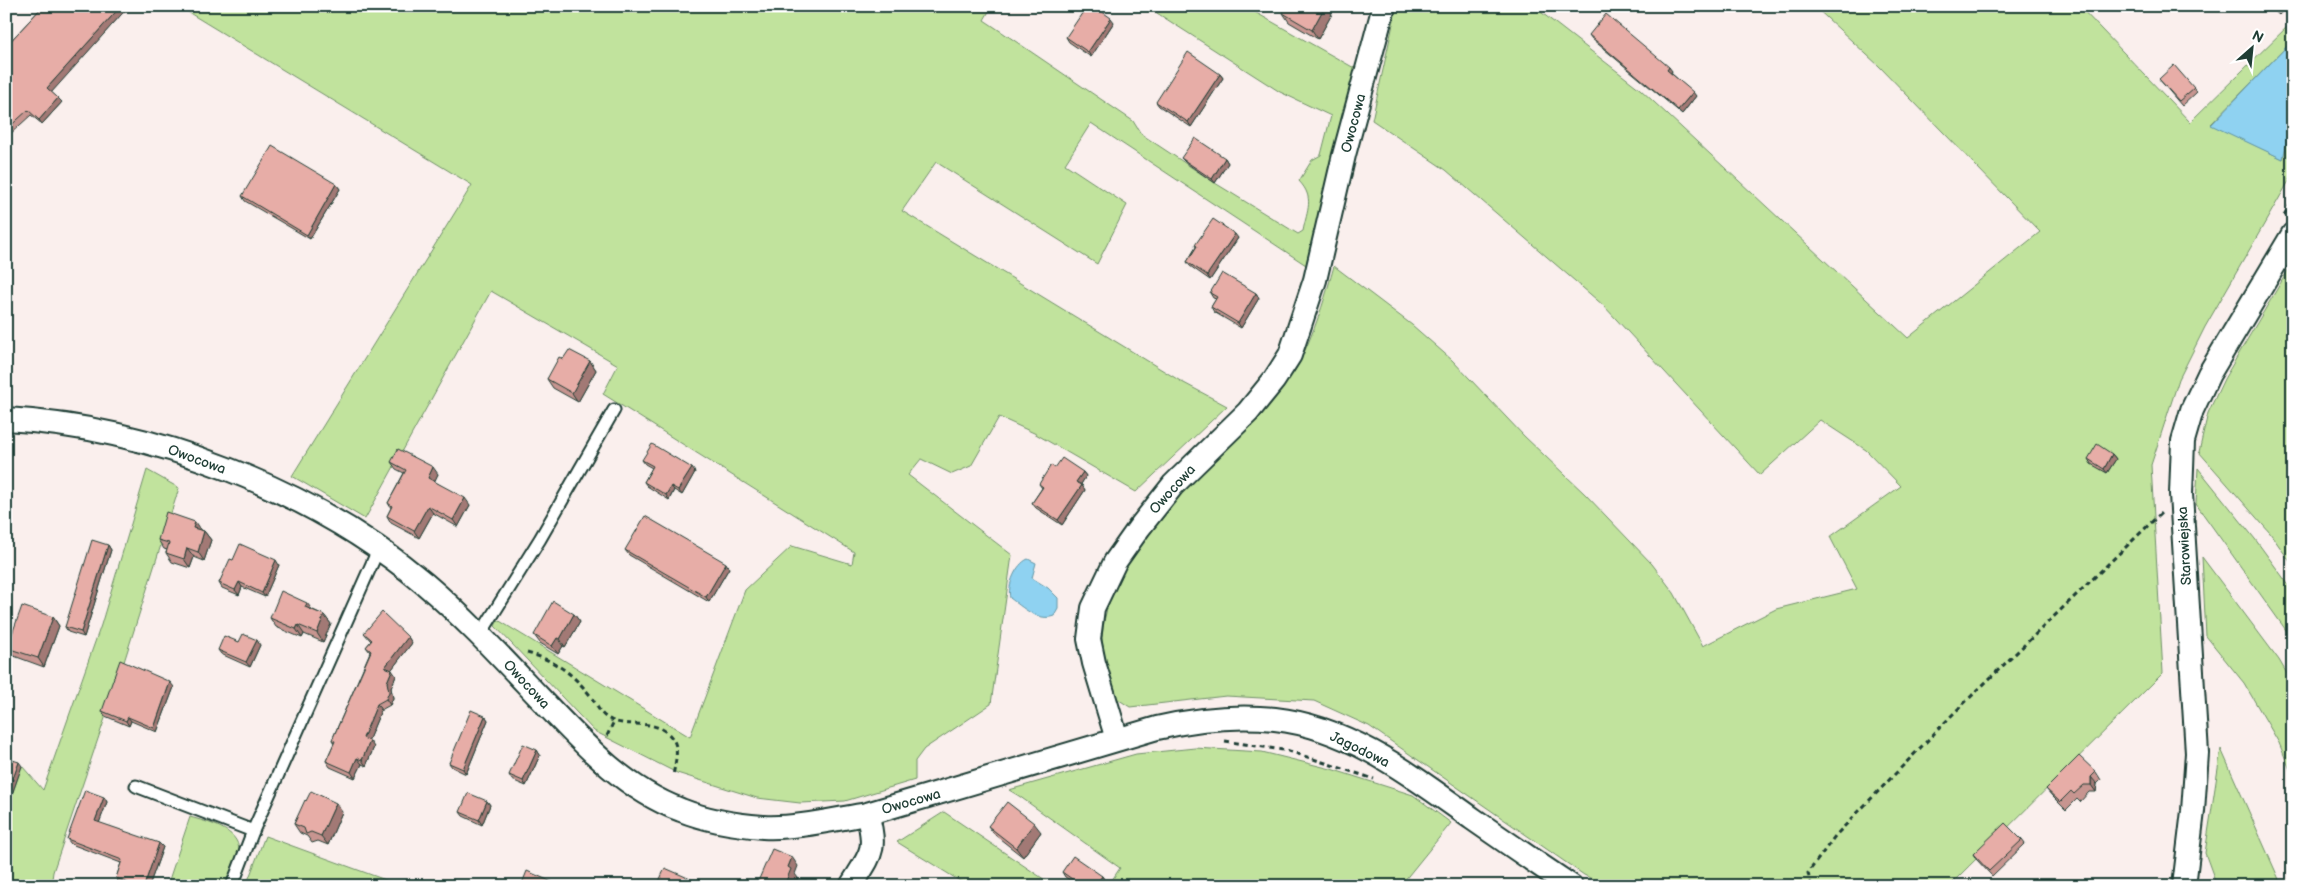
<svg xmlns="http://www.w3.org/2000/svg" width="2299" height="892" viewBox="0 0 2299 892" font-family="'Balsamiq Sans',sans-serif">
  <rect width="100%" height="100%" fill="#faefed"/>
  <filter id="ink" filterUnits="userSpaceOnUse"><feTurbulence type="fractalNoise" baseFrequency=".02" numOctaves="2"/><feDisplacementMap in="SourceGraphic" scale="10" xChannelSelector="R" yChannelSelector="G"/><feConvolveMatrix kernelMatrix="1 2 1 2 8 2 1 2 1" color-interpolation-filters="sRGB"/></filter>
  <g filter="url(#ink)">
    <g fill="#c1e39d" stroke="#709068">
      <path d="M178 6H992L984 20 993 26 1133 121 1141 134 1215 183 1298 234 1303 231C1307 210 1315 198 1299 181L1312 160 1321 155 1331 116 1280 92 1146 6H1244L1356 69 1306 265 1091 123 1065 164 1127 205 1097 264 936 162 902 211 1182 382 1227 406 1136 492 1034 433 999 417 971 466 952 474 921 459 908 475 1012 555 991 704 924 749 915 761V780L845 801 800 803 757 798 677 773 594 731 495 626 498 620 690 737 745 590 792 546 852 564 854 552 603 394 618 365 491 291 365 519 292 476 472 185Z"/>
      <path d="M1397 6H1533L1640 89 1908 338 2040 232 1879 66 1814 6H2079L2190 122 2293 21V40L2211 124 2283 159 2293 114V174L2205 327 2179 379 2151 465 2163 673 1949 886H1606L1584 875 1369 726 1314 701 1226 696 1130 707 1116 698C1111 682 1103 663 1102 647 1099 544 1237 448 1294 372 1299 365 1302 356 1306 348 1318 321 1326 295 1334 266L1412 325 1452 360 1524 436 1585 494 1652 564 1674 593 1703 646 1776 609 1857 589 1830 537 1901 486 1866 450 1820 420 1760 475 1604 306 1446 170 1372 120Z"/>
      <polygon points="2293,262 2293,566 2270,533 2199,452 2208,413 2224,379"/>
      <polygon points="2198,468 2255,539 2293,591 2293,640 2196,504"/>
      <polygon points="147,470 179,488 123,665 53,872 51,886 6,886 6,812 22,766 43,790 101,625"/>
      <polygon points="2202,557 2279,660 2293,684 2293,777 2279,743 2244,683 2206,636"/>
      <polygon points="1195,748 1262,752 1331,769 1413,795 1451,823 1400,886 1108,886 1120,868 1019,796 1009,790 1136,754"/>
      <polygon points="2221,749 2278,877 2281,886 2217,886 2205,853"/>
      <polygon points="944,812 1054,886 968,886 897,842"/>
      <path d="M190 817C207 822 239 829 239 851 239 862 231 876 227 886H167Z"/>
      <polygon points="265,836 402,886 403,886 246,886"/>
    </g>
    <g fill="#8fd2f1" stroke="#6296a5">
      <polygon points="2293,40 2293,114 2283,159 2211,125"/>
      <path d="M1028 559 1036 563 1032 578 1048 588 1058 598V609L1054 616C1038 622 1022 607 1010 598 1007 586 1016 564 1028 559Z"/>
    </g>
    <g fill="none" stroke-linecap="round" stroke-linejoin="round">
      <g stroke="#1f3d34" stroke-width="15">
        <g id="lane">
          <polyline points="480,635 540,539 614,410"/>
          <polyline points="136,786 253,831"/>
          <polyline points="232,886 253,831 378,550"/>
        </g>
      </g>
      <g stroke="#1f3d34" stroke-width="26">
        <g id="street">
          <path d="M6 419C151 427 314 490 425 584 466 619 502 658 538 696 581 741 622 788 681 810 706 820 736 825 763 827 794 829 836 819 867 814L1157 728C1196 719 1235 715 1275 719 1350 727 1414 777 1473 819 1506 842 1538 864 1571 886"/>
          <polyline points="1117,739 1094,663 1089,639 1093,608 1115,562 1139,528 1173,485 1248,412 1274,380 1290,355 1315,280 1344,155 1384,6"/>
          <path d="M851 886C870 855 878 851 867 814"/>
          <polyline points="2184,886 2193,811 2197,753 2181,494 2183,441 2192,410 2209,374 2293,234"/>
        </g>
      </g>
      <g stroke="#1f3d34" stroke-width="3" stroke-dasharray="5 4" stroke-linecap="butt">
        <polyline points="2284,215 2293,200"/>
        <path d="M527 653C554 660 571 672 589 694 597 704 599 715 611 720 630 729 659 716 674 741 679 750 675 765 673 775"/>
        <polyline points="607,736 614,721"/>
        <polyline points="1225,741 1289,751 1374,779"/>
        <polyline points="1811,886 1808,873 1835,836 1955,712 2161,513"/>
      </g>
      <use href="#lane" stroke="#fff" stroke-width="11"/>
      <use href="#street" stroke="#fff" stroke-width="22"/>
    </g>
    <g fill="#c79590" stroke="#1f3d34">
      <polygon points="43,6 129,6 51,92 62,102 42,124 31,115 8,136 6,135 6,46"/>
      <polygon points="2195,6 2201,6 2198,9"/>
      <polygon points="2258,6 2286,6 2279,15 2273,10 2264,12"/>
      <polygon points="1283,13 1332,14 1318,39 1289,22"/>
      <polygon points="1114,22 1091,57 1069,42 1066,37"/>
      <polygon points="1589,35 1672,71 1671,73 1696,96 1682,114 1592,39"/>
      <polygon points="1220,74 1223,78 1191,127 1159,106 1156,102"/>
      <polygon points="2159,79 2194,88 2197,92 2182,106"/>
      <polygon points="1181,158 1225,158 1228,163 1215,183 1185,162"/>
      <polygon points="336,184 340,189 310,239 245,201 242,196"/>
      <polygon points="1238,238 1210,280 1190,266 1187,262 1196,247 1195,245"/>
      <polygon points="1210,293 1256,293 1259,298 1241,328 1214,312 1211,307 1216,299 1213,298"/>
      <polygon points="563,359 590,361 596,370 578,402 553,388 547,379"/>
      <polygon points="2112,454 2116,459 2107,473 2091,464 2088,459"/>
      <polygon points="642,460 695,472 682,495 674,490 669,500 647,486 644,482 652,468 645,464"/>
      <polygon points="391,462 438,474 434,481 470,505 458,527 433,513 419,538 391,523 387,516 391,508 388,503 404,473 396,469"/>
      <polygon points="1055,468 1083,472 1086,476 1081,484 1085,490 1062,525 1036,508 1032,503 1042,488 1039,484"/>
      <polygon points="200,530 204,531 211,540 204,561 194,557 190,568 172,562 166,553 167,550 164,549 158,540"/>
      <polygon points="108,545 111,550 84,637 68,632 65,627"/>
      <polygon points="625,550 729,568 709,602 629,555"/>
      <polygon points="233,560 279,565 265,597 242,587 239,595 222,588 219,583"/>
      <polygon points="313,610 324,615 331,624 323,642 304,634 302,638 276,627 270,618"/>
      <polygon points="574,614 580,622 565,647 563,646 558,654 540,643 534,635"/>
      <polygon points="53,617 59,626 44,667 14,656 7,648"/>
      <polygon points="364,633 408,637 412,643 391,670 396,676 391,688 393,698 390,705 381,710 368,741 374,747 366,766 362,764 355,778 330,767 326,761 334,743 332,740 370,652 366,647 371,641"/>
      <polygon points="239,642 260,645 250,667 221,654 218,650"/>
      <polygon points="174,687 157,732 131,721 129,726 105,716 102,711"/>
      <polygon points="485,716 488,720 466,774 452,767 449,763"/>
      <polygon points="537,750 540,755 526,786 512,780 509,775"/>
      <polygon points="2096,772 2101,780 2097,784 2096,792 2089,792 2080,802 2077,799 2066,810 2052,796 2046,789"/>
      <polygon points="104,797 107,802 99,823 163,847 149,886 127,886 119,883 116,878 121,863 71,844 67,839"/>
      <polygon points="306,801 342,812 328,845 318,841 312,843 307,836 300,833 294,824"/>
      <polygon points="487,801 490,805 482,825 463,816 460,812"/>
      <polygon points="988,826 1041,832 1023,857 995,835"/>
      <polygon points="2022,840 2025,844 1992,876 1976,859 1973,854"/>
      <polygon points="1062,872 1102,876 1105,881 1101,886 1078,886 1065,877"/>
    </g>
    <g fill="#a27975" stroke="#1f3d34">
      <polygon points="121,6 129,6 51,93 47,88"/>
      <polygon points="1325,6 1327,6 1332,14 1318,39 1312,30"/>
      <polygon points="2273,6 2286,6 2279,15"/>
      <polygon points="1111,18 1114,22 1091,57 1088,52"/>
      <polygon points="1669,67 1672,71 1670,74 1667,70"/>
      <polygon points="1220,74 1223,78 1191,127 1188,122"/>
      <polygon points="1693,92 1696,96 1682,114 1678,110"/>
      <polygon points="58,98 62,102 42,124 39,120"/>
      <polygon points="1225,158 1228,163 1215,183 1212,179"/>
      <polygon points="336,184 340,189 310,239 307,235"/>
      <polygon points="1235,234 1238,238 1210,280 1207,275"/>
      <polygon points="1256,293 1259,298 1241,328 1238,323"/>
      <polygon points="590,361 596,370 578,402 572,393"/>
      <polygon points="2112,454 2116,459 2107,473 2104,469"/>
      <polygon points="433,467 438,474 433,485 428,478"/>
      <polygon points="692,468 695,472 682,495 678,490"/>
      <polygon points="1083,472 1086,476 1080,486 1076,482"/>
      <polygon points="1082,485 1085,490 1062,525 1058,520"/>
      <polygon points="671,486 674,490 669,500 666,495"/>
      <polygon points="465,498 470,505 458,527 453,520"/>
      <polygon points="428,506 433,513 419,538 414,531"/>
      <polygon points="195,522 201,531 193,528"/>
      <polygon points="204,531 211,540 204,561 198,552"/>
      <polygon points="108,545 111,550 84,637 81,632"/>
      <polygon points="187,548 194,557 190,568 184,559"/>
      <polygon points="276,560 279,565 265,597 262,593"/>
      <polygon points="726,563 729,568 709,602 706,597"/>
      <polygon points="239,582 242,587 239,595 235,590"/>
      <polygon points="307,603 314,612 305,607"/>
      <polygon points="574,614 580,622 565,647 560,639"/>
      <polygon points="324,615 331,624 323,642 317,633"/>
      <polygon points="53,617 59,626 44,667 38,658"/>
      <polygon points="298,625 304,634 302,638 296,629"/>
      <polygon points="408,637 412,643 389,673 385,667"/>
      <polygon points="557,638 563,646 558,654 552,646"/>
      <polygon points="257,640 260,645 250,667 246,662"/>
      <polygon points="392,670 396,676 391,688 393,698 390,705 386,699 387,682"/>
      <polygon points="170,682 174,687 157,732 154,728"/>
      <polygon points="377,704 381,710 367,744 363,738"/>
      <polygon points="485,716 488,720 466,774 463,769"/>
      <polygon points="128,717 131,721 129,726 126,721"/>
      <polygon points="370,741 374,747 366,766 362,760"/>
      <polygon points="537,750 540,755 526,786 523,781"/>
      <polygon points="357,758 362,764 355,778 351,772"/>
      <polygon points="19,762 22,766 6,811 6,798"/>
      <polygon points="2091,777 2097,784 2096,792 2091,785"/>
      <polygon points="104,797 107,802 98,826 95,821"/>
      <polygon points="487,801 490,805 482,825 479,820"/>
      <polygon points="336,803 342,812 328,845 321,836"/>
      <polygon points="1034,823 1041,832 1023,857 1016,848"/>
      <polygon points="159,843 163,847 149,886 144,886"/>
      <polygon points="792,857 798,866 795,874 798,878 794,886 784,886 788,867"/>
      <polygon points="1102,876 1105,881 1101,886 1095,886"/>
      <polygon points="695,881 698,886 693,886"/>
    </g>
    <g fill="#e7ada7" stroke="#1f3d34">
      <polygon points="43,6 121,6 47,88 58,98 39,120 28,110 6,130 6,46"/>
      <polygon points="1087,6 1094,6 1111,18 1088,52 1066,37"/>
      <polygon points="1286,6 1325,6 1312,30 1283,13"/>
      <polygon points="1606,14 1669,67 1667,70 1693,92 1678,110 1589,35"/>
      <polygon points="1188,52 1220,74 1188,122 1156,102"/>
      <polygon points="2174,65 2194,88 2179,101 2159,79"/>
      <polygon points="1195,138 1225,158 1212,179 1181,158"/>
      <polygon points="272,146 336,184 307,235 242,196"/>
      <polygon points="1213,219 1235,234 1207,275 1187,262 1197,246 1195,245"/>
      <polygon points="1222,273 1256,293 1238,323 1211,307 1217,297 1210,293"/>
      <polygon points="569,350 590,361 572,393 547,379 559,357 563,359"/>
      <polygon points="652,444 692,468 678,490 671,486 666,495 644,482 653,466 642,460"/>
      <polygon points="2097,444 2112,454 2104,469 2088,459"/>
      <polygon points="398,449 433,467 428,478 465,498 453,520 428,506 414,531 387,516 392,506 388,503 406,470 391,462"/>
      <polygon points="1062,458 1083,472 1076,482 1082,485 1058,520 1032,503 1043,487 1039,484 1051,465 1055,468"/>
      <polygon points="166,512 195,522 193,528 204,531 198,552 187,548 184,559 166,553 169,543 158,540"/>
      <polygon points="645,516 726,563 706,597 625,550"/>
      <polygon points="92,540 108,545 81,632 65,627"/>
      <polygon points="240,544 276,560 262,593 239,582 235,590 219,583 230,559 233,560"/>
      <polygon points="281,591 307,603 305,607 324,615 317,633 298,625 296,629 270,618"/>
      <polygon points="553,601 574,614 560,639 557,638 552,646 534,635"/>
      <polygon points="22,606 53,617 38,658 7,648"/>
      <polygon points="382,612 408,637 385,667 392,670 387,682 389,692 386,699 377,704 363,738 370,741 362,760 357,758 351,772 326,761 335,741 332,740 371,651 366,647 372,640 364,633"/>
      <polygon points="243,634 257,640 246,662 218,650 224,636 239,642"/>
      <polygon points="120,660 170,682 154,728 128,717 126,721 102,711"/>
      <polygon points="471,710 485,716 463,769 449,763"/>
      <polygon points="523,744 537,750 523,781 509,775"/>
      <polygon points="2079,756 2096,772 2091,777 2091,785 2084,785 2074,794 2071,791 2060,802 2046,789"/>
      <polygon points="6,758 19,762 6,798"/>
      <polygon points="85,790 104,797 95,821 159,843 144,886 136,886 116,878 122,860 67,839"/>
      <polygon points="311,791 336,803 321,836 311,832 306,834 304,828 294,824 305,800 306,801"/>
      <polygon points="468,793 487,801 479,820 460,812"/>
      <polygon points="1007,802 1034,823 1016,848 988,826"/>
      <polygon points="2005,823 2022,840 1989,871 1973,854"/>
      <polygon points="772,849 792,857 788,867 791,869 784,886 756,886"/>
      <polygon points="1073,856 1102,876 1095,886 1082,886 1062,872"/>
      <polygon points="665,868 695,881 693,886 657,886"/>
      <polygon points="527,871 561,886 521,886"/>
      <polygon points="1406,882 1410,886 1402,886"/>
    </g>
  </g>
  <g text-anchor="middle" stroke-width="4" stroke-linejoin="round" paint-order="stroke">
    <g font-size="14" fill="#1f3d34" stroke="#fff">
      <text transform="translate(1353 123) rotate(-75)" y="5">Owocowa</text>
      <text transform="translate(197 459) rotate(20)" y="5">Owocowa</text>
      <text transform="translate(1172 489) rotate(-48)" y="5">Owocowa</text>
      <text transform="translate(2184 546) rotate(-93)" y="5">Starowiejska</text>
      <text transform="translate(527 684) rotate(47)" y="5">Owocowa</text>
      <text transform="translate(1360 749) rotate(26)" y="5">Jagodowa</text>
      <text transform="translate(911 801) rotate(-16)" y="5">Owocowa</text>
    </g>
  </g>
  <rect width="2299" height="892" fill="none" stroke="#fff" stroke-width="25"/>
  <rect x="12" y="12" width="2274" height="867" fill="none" stroke="#1f3d34" stroke-width="2" filter="url(#ink)"/>
  <g transform="translate(2252 48) rotate(27)" stroke="#ffffff" stroke-width="4" paint-order="stroke">
  <path d="M0-4L9 19L0 12L-9 19Z" fill="#1f3d34"/>
  <text y="-8" font-size="14" font-weight="bold" text-anchor="middle" fill="#1f3d34">N</text>
  </g>
</svg>
